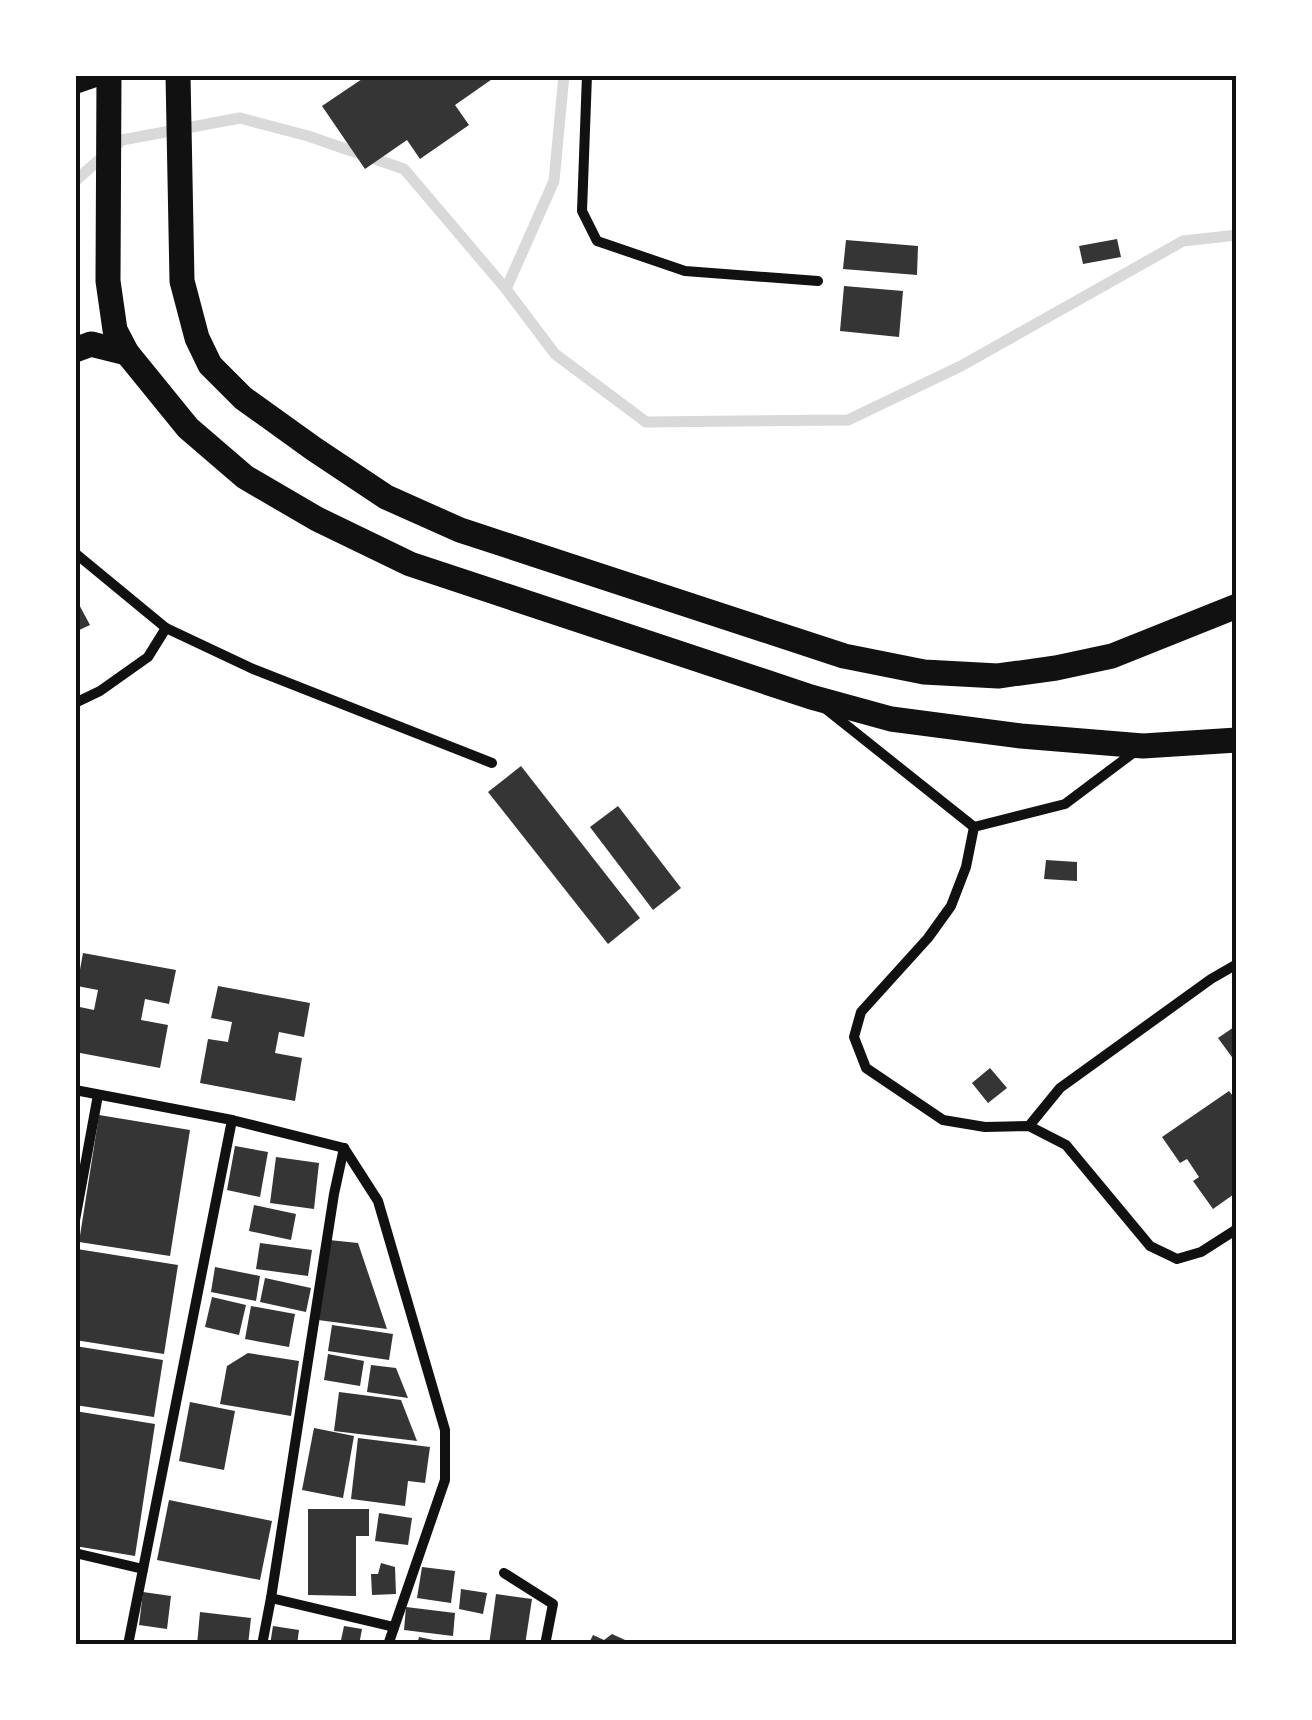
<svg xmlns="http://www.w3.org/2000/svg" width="1312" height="1720" viewBox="0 0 1312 1720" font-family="Bitter,serif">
  <rect width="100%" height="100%" fill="#fff"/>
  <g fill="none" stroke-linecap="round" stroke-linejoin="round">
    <g stroke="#d9d9d9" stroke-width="11">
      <polyline points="75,181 122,140 240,118 308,136 404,169 506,289 555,354 646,422 848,420 961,366 1183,241 1237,235"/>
      <polyline points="506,289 554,181 564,75"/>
    </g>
  </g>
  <g fill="#353535">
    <polygon points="368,75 498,75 455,105 469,125 420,159 407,140 365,169 322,106"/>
    <polygon points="1117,239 1121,257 1083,264 1079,246"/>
    <polygon points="846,240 918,246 917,275 843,269"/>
    <polygon points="844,286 903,291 899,337 840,331"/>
    <polygon points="75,597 90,625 75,632"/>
    <polygon points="521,766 640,918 608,944 488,792"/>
    <polygon points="618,806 681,888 653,910 590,827"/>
    <polygon points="1046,860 1077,862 1077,881 1044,879"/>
    <polygon points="83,953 176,970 169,1004 145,999 141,1020 168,1025 160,1068 75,1052 75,1006 94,1010 98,990 77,986"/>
    <polygon points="218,986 310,1003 304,1037 279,1032 275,1053 302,1058 295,1101 200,1083 208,1039 228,1042 232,1022 211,1018"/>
    <polygon points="1237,1025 1237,1064 1218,1038"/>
    <polygon points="990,1068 1007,1088 988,1103 972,1083"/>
    <polygon points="1229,1091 1237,1101 1237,1192 1213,1209 1193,1181 1199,1177 1187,1159 1180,1163 1162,1137"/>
    <polygon points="99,1115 190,1130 170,1256 79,1242"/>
    <polygon points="235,1146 268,1152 260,1197 227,1190"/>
    <polygon points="276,1157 319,1163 314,1209 270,1203"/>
    <polygon points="254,1205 296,1214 291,1240 249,1231"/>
    <polygon points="329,1240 358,1243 387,1329 318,1320"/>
    <polygon points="260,1243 312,1250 308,1276 256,1269"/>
    <polygon points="77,1249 178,1265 164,1354 75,1340"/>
    <polygon points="215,1267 260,1276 256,1301 211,1292"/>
    <polygon points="265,1278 311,1288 306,1312 260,1302"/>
    <polygon points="212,1297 246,1305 239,1335 205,1327"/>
    <polygon points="251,1306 295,1314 289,1347 245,1339"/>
    <polygon points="332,1325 393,1334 389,1360 328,1351"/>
    <polygon points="75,1346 163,1360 154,1417 75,1405"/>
    <polygon points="248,1353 299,1361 291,1416 220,1404 227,1366"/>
    <polygon points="328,1354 364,1361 360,1386 324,1380"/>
    <polygon points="371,1365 396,1368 408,1398 367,1392"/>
    <polygon points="339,1392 401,1400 417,1441 334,1431"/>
    <polygon points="190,1402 235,1411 224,1470 179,1461"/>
    <polygon points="75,1411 155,1424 135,1556 75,1546"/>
    <polygon points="314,1428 354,1436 343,1498 302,1490"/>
    <polygon points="358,1438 430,1447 425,1483 408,1481 405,1506 351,1499"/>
    <polygon points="169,1500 272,1521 260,1580 157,1560"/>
    <polygon points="308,1509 369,1509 369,1536 356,1536 356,1596 308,1595"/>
    <polygon points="379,1513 412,1518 408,1545 375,1541"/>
    <polygon points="381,1563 395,1567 396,1594 372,1595 371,1574 378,1574"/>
    <polygon points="422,1567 455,1571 451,1603 417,1598"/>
    <polygon points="461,1589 487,1593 483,1614 459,1609"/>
    <polygon points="143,1592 171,1596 167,1629 139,1625"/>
    <polygon points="496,1594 532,1599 525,1645 489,1645"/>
    <polygon points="406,1607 455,1613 453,1636 404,1630"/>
    <polygon points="200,1612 251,1618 248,1645 197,1645"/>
    <polygon points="273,1626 299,1630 297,1645 270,1645"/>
    <polygon points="344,1626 362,1629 359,1645 340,1645"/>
    <polygon points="612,1634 636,1645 588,1645 593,1635 604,1640"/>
    <polygon points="419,1637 448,1643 448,1645 417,1645"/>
  </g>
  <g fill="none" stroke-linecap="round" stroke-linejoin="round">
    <g stroke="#111" stroke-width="10">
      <polyline points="587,75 582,211 597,241 685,271 818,281"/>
      <polyline points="75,553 166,628 253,669 492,763"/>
      <polyline points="75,703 100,691 148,657 166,628"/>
      <polyline points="826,709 974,827"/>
      <polyline points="974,827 966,867 951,906 928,938 861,1012 854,1037 866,1068 943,1120 985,1127 1029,1126 1066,1145 1150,1246 1177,1259 1201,1252 1237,1229"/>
      <polyline points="974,827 1065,804 1137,750"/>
      <polyline points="75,1090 232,1120 344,1148"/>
      <polyline points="1029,1126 1060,1088 1211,979 1237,964"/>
      <polyline points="344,1148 378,1201 445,1430 445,1480 388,1645"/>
      <polyline points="75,1220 98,1095"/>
      <polyline points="75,1553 143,1569"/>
      <polyline points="504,1573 553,1604 545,1645"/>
      <polyline points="271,1598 394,1627"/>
      <polyline points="128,1645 232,1120"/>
      <polyline points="262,1645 271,1598 334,1194 344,1148"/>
    </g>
    <polyline stroke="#111" stroke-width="20" points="75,84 101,75"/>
    <g stroke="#111" stroke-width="25">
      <polyline points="109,75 108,281 115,330 127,353 188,428 245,477 317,519 410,564 811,697 891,719 1021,736 1143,746 1237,740"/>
      <polyline points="178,75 182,281 197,338 210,365 243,398 314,449 386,497 460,530 844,656 924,672 998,676 1056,668 1112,656 1237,606"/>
      <polyline points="75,350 91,344 127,353"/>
    </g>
  </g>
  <rect width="1312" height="1720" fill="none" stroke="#ffffff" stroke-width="155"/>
  <rect x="78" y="78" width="1156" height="1564" fill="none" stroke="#111" stroke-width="4"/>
</svg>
